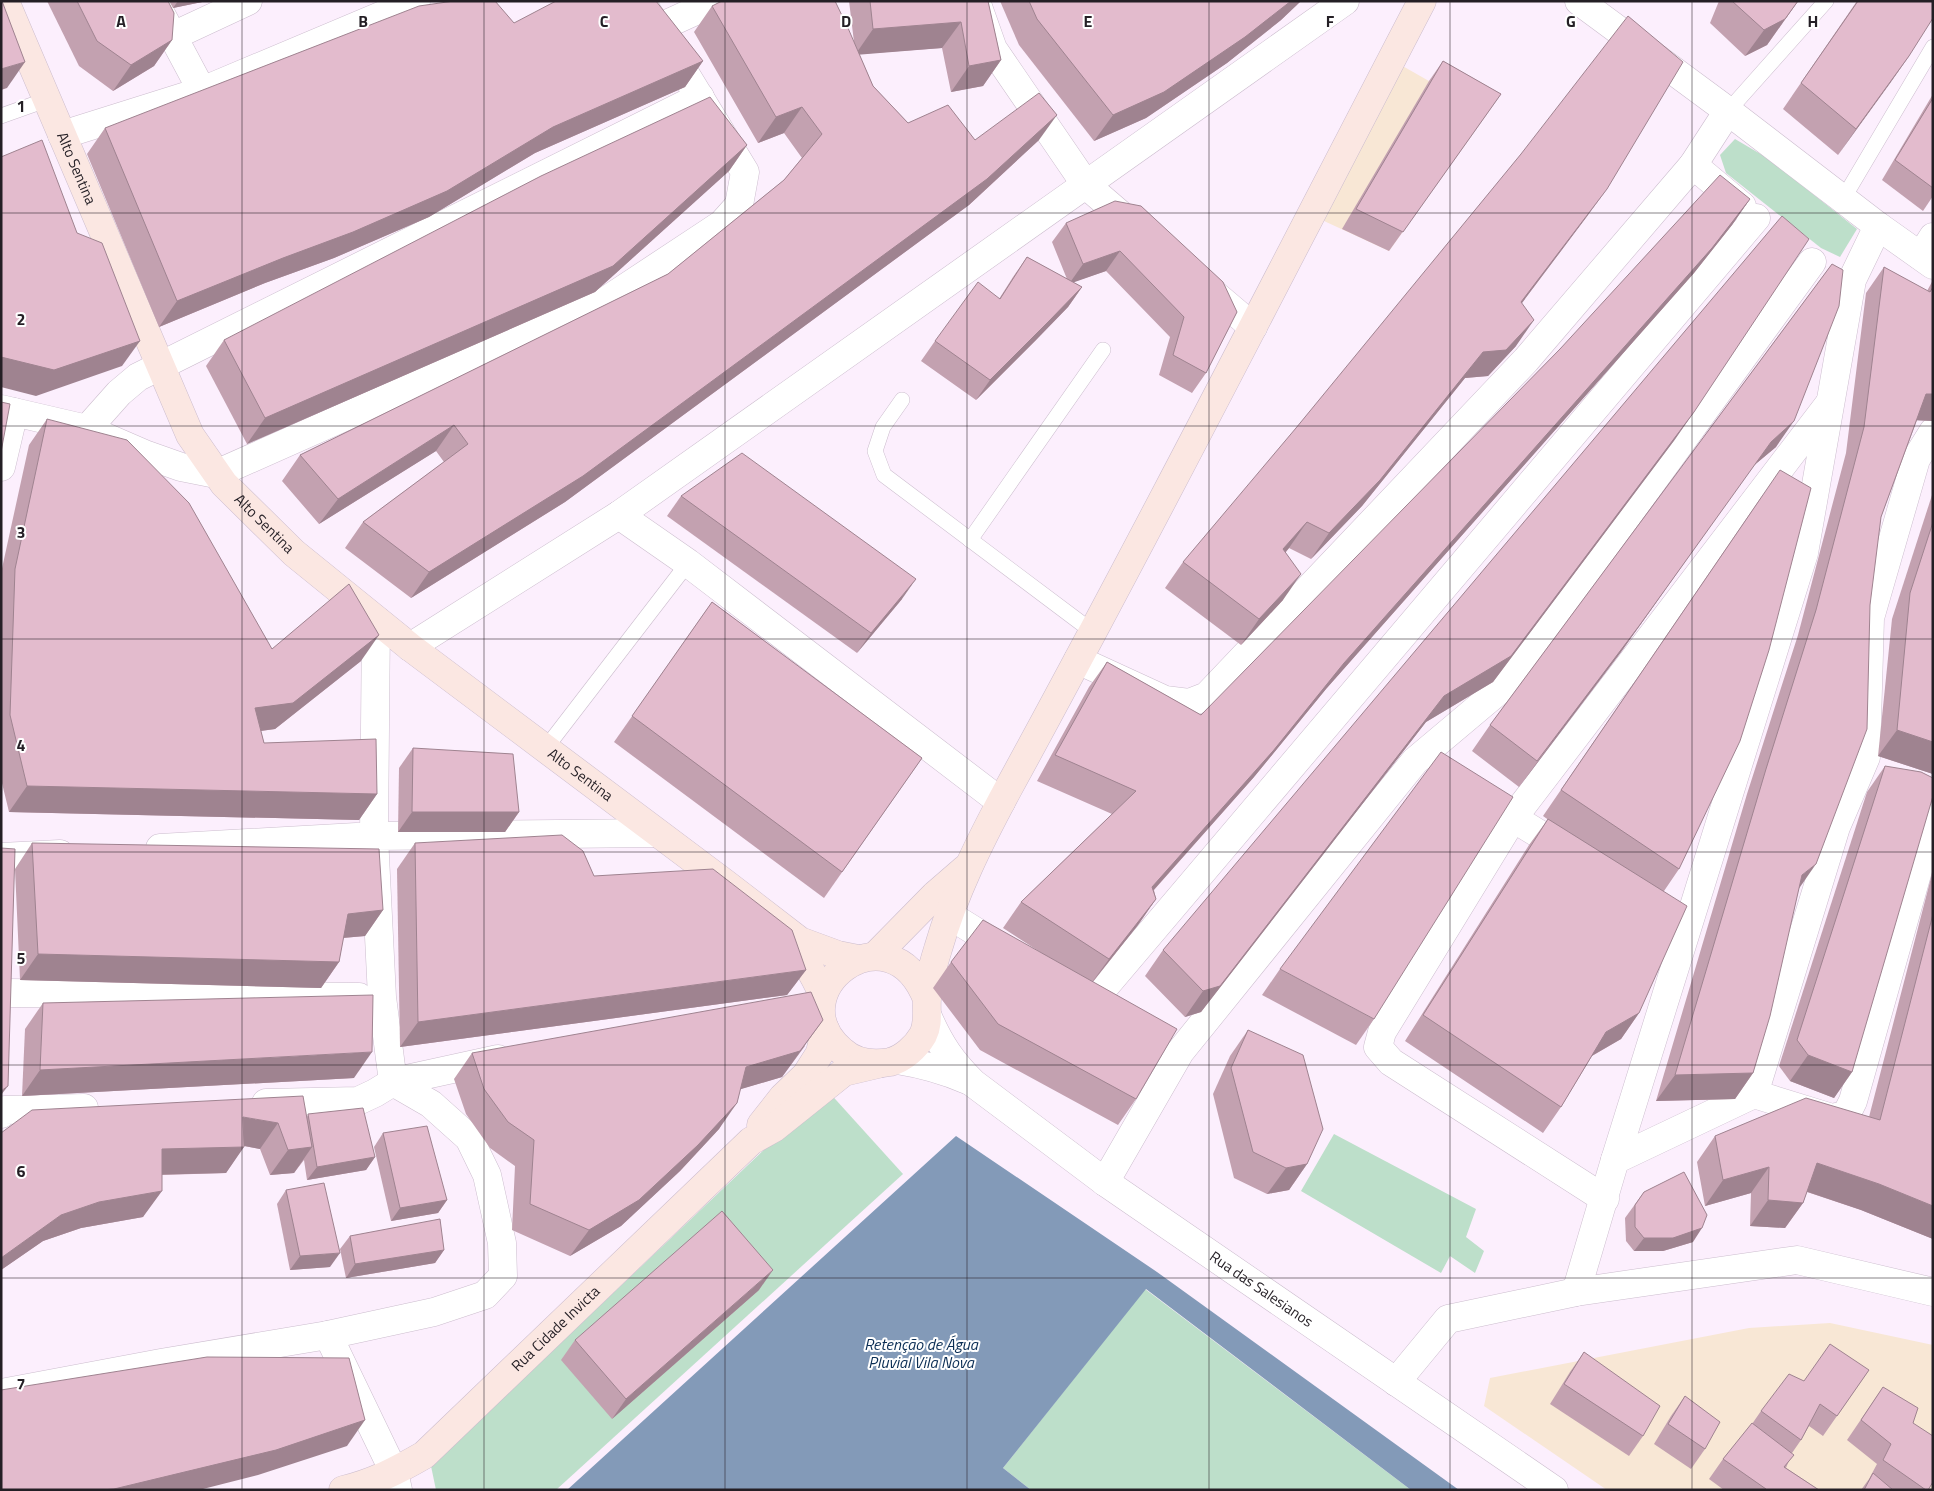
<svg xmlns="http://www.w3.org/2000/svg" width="1934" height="1491" viewBox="0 0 1934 1491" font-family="'Titillium Web',sans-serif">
  <rect width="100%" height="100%" fill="#fceffd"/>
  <g fill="#f8e7d5">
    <polygon points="1392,60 1487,114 1389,251 1311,215"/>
    <polygon points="1830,1323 1933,1345 1933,1490 1607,1490 1484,1406 1490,1378 1749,1328"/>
  </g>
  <g fill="#bddfca">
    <polygon points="1735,139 1769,159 1857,229 1840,257 1821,248 1726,173 1720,155"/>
    <polygon points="827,1090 903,1174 556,1490 436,1490 431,1466"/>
    <polygon points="1334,1134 1476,1209 1466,1237 1484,1251 1475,1273 1450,1256 1441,1273 1301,1191"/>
    <polygon points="1145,1289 1411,1490 1031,1490 1003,1468"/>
  </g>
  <polygon fill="#839ab8" points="956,1136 1157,1272 1459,1490 1411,1490 1146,1289 1003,1468 1031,1490 567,1490"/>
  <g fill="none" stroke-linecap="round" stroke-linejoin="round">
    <g stroke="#ccbdce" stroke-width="16">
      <g id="lane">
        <polyline points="1728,111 1826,1"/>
        <polyline points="1,116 46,100"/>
        <polyline points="1843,199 1933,47"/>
        <polyline points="902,400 883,427 875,451 884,475 1093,632"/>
        <polyline points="970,540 1103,350"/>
        <polyline points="545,749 688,563"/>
      </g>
    </g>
    <g stroke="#ccbdce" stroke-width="29">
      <g id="street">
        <polyline points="154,1 202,91"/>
        <polyline points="976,1 993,49 1086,185 1136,228"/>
        <polyline points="1579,1 1728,111 1878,226 1933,265"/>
        <polyline points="658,28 717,1"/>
        <polyline points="173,36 248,1"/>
        <polyline points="62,135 202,91 416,1"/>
        <polyline points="1693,165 1742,206"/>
        <polyline points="1921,256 1933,237"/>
        <polyline points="1207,288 1253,327"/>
        <polyline points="1,409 87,429 147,455 181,467 216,474 607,300 722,224 739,205 745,172 641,1"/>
        <polyline points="87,429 119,393 138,377 700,97"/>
        <polyline points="1,467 14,412"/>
        <polyline points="619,515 688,563 1001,802"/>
        <polyline points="410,647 619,515 1345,1"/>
        <polyline points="1078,660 1165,700 1189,703 1207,696 1526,360 1693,165 1728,111"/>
        <polyline points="1498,806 1513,818 1382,1032 1378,1047 1391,1062 1605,1199"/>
        <polyline points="160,848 374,836 376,620"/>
        <polyline points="1570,853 1513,818 1829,404"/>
        <polyline points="1,857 60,854"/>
        <polyline points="949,915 1007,951"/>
        <polyline points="8,993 359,997"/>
        <polyline points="1106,1011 1091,1003 1756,218"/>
        <path id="s1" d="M928 1017C940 1045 952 1062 973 1083L1105 1182 1554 1490"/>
        <polyline points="498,1059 393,1082 382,997 374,836 657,833"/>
        <path d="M897 1060C922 1064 944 1070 967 1080"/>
        <polyline points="1754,1094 1836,827 1866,757 1870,618 1916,459 1933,432"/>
        <polyline points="266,1103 358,1101 375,1093 393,1082 431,1104 469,1138 487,1175 502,1243 503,1276 485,1295 434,1312 328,1335"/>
        <polyline points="1,1114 5,1110 84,1108"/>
        <polyline points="1615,1160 1754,1094 1832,1118 1846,1115 1853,1101 1933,817"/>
        <polyline points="1105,1182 1180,1052 1415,761 1503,687 1812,262"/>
        <polyline points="1576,1292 1615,1160 1804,553 1852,280 1878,226"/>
        <polyline points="1396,1382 1448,1319 1576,1292 1797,1260 1933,1292"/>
        <polyline points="1,1393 161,1363 328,1335 394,1472 398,1490"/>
      </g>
    </g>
    <g stroke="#ccbdce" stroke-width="29">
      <g id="secondary">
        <path id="s2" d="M5 1 190 435 224 484 294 553 410 647 726 884 800 941 838 955 858 959"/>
        <path d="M784 937C802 953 813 973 823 995"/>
        <polyline points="875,956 935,895 965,869"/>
        <path d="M927 999C889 902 774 994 842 1051 855 1063 873 1065 890 1062 903 1059 916 1047 923 1035 929 1023 926 1012 927 999 928 983 933 965 938 949 954 893 980 841 1008 789 1150 529 1285 264 1422 1"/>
        <polyline points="761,1125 783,1097 806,1075 820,1053 825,1029"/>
        <path id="s3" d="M343 1490C373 1483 398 1470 424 1455L751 1141 774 1128 844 1072 878 1064"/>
      </g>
    </g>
    <use href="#lane" stroke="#fff" stroke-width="15"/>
    <use href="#street" stroke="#fff" stroke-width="28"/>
    <use href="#secondary" stroke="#fbe7e2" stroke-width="28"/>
  </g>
  <g fill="#c3a1b0">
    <polygon points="47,1 168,1 172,40 154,66 113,91 79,66"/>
    <polygon points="169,1 207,1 173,8"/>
    <polygon points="849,1 988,1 1001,60 983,86 951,92 942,48 859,54 873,86 908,123 975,140 1039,140 969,205 565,502 411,598 345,548 363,522 444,462 436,451 319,524 282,481 300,455 668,274 784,180 802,158 784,133 758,143 694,32 712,6 854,42"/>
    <polygon points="1000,1 1301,1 1281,20 1227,63 1146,118 1094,141 1019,45"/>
    <polygon points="1719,1 1798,1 1767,45 1745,56 1710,23"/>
    <polygon points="1857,1 1909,56 1838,155 1783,109"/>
    <polygon points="514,23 703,61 685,87 535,153 429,217 334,258 265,283 159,327 87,154 105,128"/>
    <polygon points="1443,61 1501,94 1389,251 1342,229 1429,81"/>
    <polygon points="1933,94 1933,196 1923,211 1882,180"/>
    <polygon points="747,145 729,171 595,292 247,444 206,366 224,340"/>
    <polygon points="1750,199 1732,225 1694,273 1326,689 1254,777 1154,890 1156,899 1138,925 1093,982 1136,1099 1118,1125 980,1050 933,988 951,962 1043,954 1003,928 1021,902 1112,814 1037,781 1089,687 1107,662 1201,715"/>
    <polygon points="1588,215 1522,303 1516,346 1488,376 1465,378 1362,506 1311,559 1289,548 1286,552 1283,600 1241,645 1165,588 1183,562"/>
    <polygon points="1066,223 1237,312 1206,373 1192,393 1159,375 1170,337 1106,271 1073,282 1082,287 1068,307 1035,341 976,400 921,361 935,341 999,299 1013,277 1027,257 1067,279 1052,242"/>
    <polygon points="1832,264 1776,447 1752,467 1621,652 1519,787 1472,751 1490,725"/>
    <polygon points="1884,267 1927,291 1933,280 1933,421 1917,420 1881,517 1799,888 1753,1073 1735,1099 1656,1101 1747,794 1798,635 1846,453 1866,293"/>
    <polygon points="47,419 272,649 361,661 275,729 261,731 264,743 377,794 359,820 9,812 1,779 1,573 29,445"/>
    <polygon points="1676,438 1493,682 1426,722 1201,1012 1185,1017 1145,976 1163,950"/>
    <polygon points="1933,492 1933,774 1878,756 1892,619"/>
    <polygon points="681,496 902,599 857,653 667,516"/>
    <polygon points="1762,496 1679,869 1664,891 1639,1013 1621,1039 1592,1056 1561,1107 1543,1133 1405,1041 1529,845 1548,819 1550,821 1543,816"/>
    <polygon points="712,602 922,758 824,898 614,742"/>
    <polygon points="413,748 519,812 505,832 398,832 399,768"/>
    <polygon points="1885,766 1852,1072 1834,1098 1790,1081 1779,1066 1867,792"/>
    <polygon points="32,843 383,910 365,936 343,938 339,962 321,988 20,980 15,869"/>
    <polygon points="415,843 806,970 787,995 400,1047 397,869"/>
    <polygon points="1933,870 1933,1239 1861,1210 1807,1192 1803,1203 1785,1228 1750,1226 1751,1193 1705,1206 1697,1162 1715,1136 1869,1117"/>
    <polygon points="1280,969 1374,1019 1356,1045 1262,995"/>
    <polygon points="43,1003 354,1078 22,1096 25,1029"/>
    <polygon points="1248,1030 1307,1164 1289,1190 1267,1194 1234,1178 1213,1094 1230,1056"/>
    <polygon points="805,1046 782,1077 740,1089 719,1129 680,1171 621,1226 570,1256 512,1230 515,1166 490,1148 466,1114 454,1079 472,1053"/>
    <polygon points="308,1114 375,1157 366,1170 307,1180 304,1160 294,1173 270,1175 260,1149 244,1146 226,1173 162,1175 143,1217 81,1228 43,1241 1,1270 1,1133 307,1117"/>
    <polygon points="383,1133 447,1200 438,1213 391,1221 374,1147"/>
    <polygon points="286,1190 330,1267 290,1270 277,1204"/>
    <polygon points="1644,1192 1693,1242 1663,1251 1634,1251 1626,1241 1625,1218"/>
    <polygon points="350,1236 444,1250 435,1263 346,1278 340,1249"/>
    <polygon points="759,1290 612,1419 561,1360 575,1340"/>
    <polygon points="1584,1352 1643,1436 1629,1456 1550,1404 1570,1372"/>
    <polygon points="1869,1370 1823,1436 1809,1426 1801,1440 1792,1453 1786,1468 1819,1490 1724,1490 1709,1479 1723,1459 1752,1424 1761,1411 1804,1381"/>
    <polygon points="1883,1387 1913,1423 1928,1490 1861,1490 1869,1479 1877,1464 1847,1440"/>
    <polygon points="1685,1396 1705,1449 1691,1469 1654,1444 1671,1416"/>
  </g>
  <g fill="#9f8390">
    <polygon points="178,1 207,1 173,8"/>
    <polygon points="1291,1 1301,1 1281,20 1227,63 1146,118 1094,141 1113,115"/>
    <polygon points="1798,1 1767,45 1745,56 1764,30"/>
    <polygon points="961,22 942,48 855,55 873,29"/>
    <polygon points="172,40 154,66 113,91 131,65"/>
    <polygon points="1909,56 1891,82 1838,155 1856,129"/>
    <polygon points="1001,60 983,86 951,92 969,66"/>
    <polygon points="703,61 685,87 535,153 429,217 334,258 265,283 159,327 177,301 553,127"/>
    <polygon points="25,62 7,88 1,90 1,69"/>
    <polygon points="802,107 784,133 758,143 776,117"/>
    <polygon points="1057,115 1039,140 969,205 565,502 411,598 429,572"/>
    <polygon points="747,145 729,171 595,292 247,444 265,418"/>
    <polygon points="1607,189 1588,215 1503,328 1521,302"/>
    <polygon points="1750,199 1732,225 1694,273 1326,689 1254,777 1134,912 1152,887 1344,663"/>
    <polygon points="1120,251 1106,271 1069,284 1083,264"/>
    <polygon points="1082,287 1068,307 1035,341 976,400 990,380"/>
    <polygon points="1534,320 1516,346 1488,376 1465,378 1362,506 1311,559 1329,533 1483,352"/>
    <polygon points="140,341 122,366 36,396 1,387 1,357"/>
    <polygon points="1926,394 1933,394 1933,421 1908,420"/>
    <polygon points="1694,412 1676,438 1493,682 1426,722 1201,1012 1185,1017 1203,991 1444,696"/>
    <polygon points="1794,421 1776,447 1752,467 1621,652 1519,787 1771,442"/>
    <polygon points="454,425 436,451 319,524 338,499"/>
    <polygon points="1307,522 1289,548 1265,575 1283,549"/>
    <polygon points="1301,574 1283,600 1241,645 1259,619"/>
    <polygon points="916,579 902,599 857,653 871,633"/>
    <polygon points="379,635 361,661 275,729 237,734 255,708"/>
    <polygon points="1897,730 1933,742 1933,774 1878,756"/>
    <polygon points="27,786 377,794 359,820 9,812"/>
    <polygon points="412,812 519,812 505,832 398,832"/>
    <polygon points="1816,864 1798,890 1802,875"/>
    <polygon points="1156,899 1138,925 1090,985 1109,959"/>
    <polygon points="383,910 365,936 330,939 348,914"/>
    <polygon points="38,954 339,962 321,988 20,980"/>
    <polygon points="806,970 787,995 400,1047 418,1022"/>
    <polygon points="1639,1013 1621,1039 1588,1058 1606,1032"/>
    <polygon points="823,1020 782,1077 728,1093 746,1067"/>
    <polygon points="372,1052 354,1078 22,1096 40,1070"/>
    <polygon points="1808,1055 1852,1072 1834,1098 1790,1081"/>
    <polygon points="1753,1073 1735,1099 1656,1101 1675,1075"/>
    <polygon points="8,1086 1,1095 1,1091"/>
    <polygon points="737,1103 719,1129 680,1171 621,1226 570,1256 589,1230"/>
    <polygon points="243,1117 278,1123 260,1149 225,1142"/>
    <polygon points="244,1147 226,1173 144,1175 162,1149"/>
    <polygon points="312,1147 294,1173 270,1175 288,1150"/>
    <polygon points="375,1157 366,1170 307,1180 317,1167"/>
    <polygon points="1817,1163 1879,1184 1933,1206 1933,1239 1861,1210 1799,1189"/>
    <polygon points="1307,1164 1289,1190 1267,1194 1286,1168"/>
    <polygon points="1769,1167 1751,1193 1705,1206 1723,1180"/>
    <polygon points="162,1191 143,1217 81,1228 43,1241 1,1270 1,1258 61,1215 99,1202"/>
    <polygon points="447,1200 438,1213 391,1221 400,1208"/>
    <polygon points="1768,1200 1803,1203 1785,1228 1750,1226"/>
    <polygon points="1702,1228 1693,1242 1663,1251 1634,1251 1644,1238"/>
    <polygon points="444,1250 435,1263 346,1278 355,1264"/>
    <polygon points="340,1253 330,1267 290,1270 300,1256"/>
    <polygon points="773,1270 759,1290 612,1419 626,1399"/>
    <polygon points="365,1420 347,1446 258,1475 199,1490 102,1490"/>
  </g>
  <g fill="#e3bbcd" stroke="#9f8390">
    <polygon points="1,1 2,1 25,62 1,69"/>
    <polygon points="77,1 168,1 174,13 172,40 131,65 97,41"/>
    <polygon points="454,1 495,1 514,23 556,1 656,1 703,61 553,127 447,191 353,232 283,258 177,301 105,128 419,6"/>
    <polygon points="722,1 835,1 848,28 873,86 908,123 948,105 975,140 1039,93 1057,115 987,179 583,476 429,572 363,522 468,444 454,425 338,499 300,455 668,274 784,180 822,134 802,107 776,117 712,6"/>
    <polygon points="870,1 988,1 1001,60 969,66 961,22 873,29"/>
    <polygon points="1029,1 1291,1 1245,37 1164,92 1113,115 1037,19"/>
    <polygon points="1732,1 1798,1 1785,19 1764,30"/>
    <polygon points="1858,1 1933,1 1933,18 1909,56 1856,129 1801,83"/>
    <polygon points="1628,16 1683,62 1607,189 1521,302 1534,320 1506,350 1483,352 1380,480 1329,533 1307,522 1283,549 1301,574 1259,619 1183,562 1296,428 1521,154"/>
    <polygon points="1443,61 1501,94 1403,232 1356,209"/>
    <polygon points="710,97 747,145 613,266 265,418 224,340 541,176"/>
    <polygon points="1933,98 1933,188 1895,160"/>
    <polygon points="42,140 77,233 102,243 140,341 54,370 1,357 1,157"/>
    <polygon points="1720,175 1750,199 1712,248 1344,663 1273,751 1152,887 1156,899 1109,959 1021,902 1136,791 1055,755 1107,662 1201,715 1560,349"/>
    <polygon points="1115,201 1141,206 1223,282 1237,312 1206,373 1173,355 1184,317 1120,251 1083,264 1066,223"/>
    <polygon points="1782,216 1809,239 1694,412 1511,656 1444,696 1220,986 1203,991 1163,950"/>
    <polygon points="1027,257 1082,287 1049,321 990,380 935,341 978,282 1000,299"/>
    <polygon points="1832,264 1843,270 1839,306 1794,421 1771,442 1639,626 1537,761 1490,725"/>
    <polygon points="1884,267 1930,292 1933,287 1933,394 1926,394 1881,517 1870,605 1867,729 1816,864 1802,875 1770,1016 1753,1073 1675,1075 1766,769 1816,610 1864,427"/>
    <polygon points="1,402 10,404 1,452"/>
    <polygon points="47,419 127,440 189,503 272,649 349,584 379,635 293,703 255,708 264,743 376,739 377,794 27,786 10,715 15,569"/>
    <polygon points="742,453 916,579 871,633 681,496"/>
    <polygon points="1780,470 1811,488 1769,650 1740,741 1679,869 1561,790"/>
    <polygon points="1933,522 1933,742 1897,730 1910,593"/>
    <polygon points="712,602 922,758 842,872 632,716"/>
    <polygon points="413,748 513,754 519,812 412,812"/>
    <polygon points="1441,752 1513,797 1374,1019 1280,969"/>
    <polygon points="1885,766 1921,772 1933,778 1933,796 1852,1072 1808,1055 1797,1040"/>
    <polygon points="1548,819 1687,906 1639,1013 1606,1032 1561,1107 1423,1015"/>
    <polygon points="562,835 583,851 594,876 713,869 792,930 806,970 418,1022 415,843"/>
    <polygon points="32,843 379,849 383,910 348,914 339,962 38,954"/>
    <polygon points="1,848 15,849 8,1086 1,1091"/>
    <polygon points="1933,914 1933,1206 1879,1184 1817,1163 1803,1203 1768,1200 1769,1167 1723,1180 1715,1136 1806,1098 1880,1120"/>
    <polygon points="983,920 1177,1029 1136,1099 998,1024 951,962"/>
    <polygon points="811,992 823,1020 800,1051 746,1067 737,1103 698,1145 639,1200 589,1230 530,1204 534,1140 508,1122 484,1089 472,1053"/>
    <polygon points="373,995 372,1052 40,1070 43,1003"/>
    <polygon points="1248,1030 1303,1055 1323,1129 1307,1164 1286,1168 1253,1152 1231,1068"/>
    <polygon points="303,1096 312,1147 288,1150 278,1123 243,1117 244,1147 162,1149 162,1191 99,1202 61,1215 1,1258 1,1133 32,1110"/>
    <polygon points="363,1108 375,1157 317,1167 308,1114"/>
    <polygon points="427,1126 447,1200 400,1208 383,1133"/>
    <polygon points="1684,1172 1707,1215 1702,1228 1673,1238 1644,1238 1635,1227 1635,1205 1644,1192"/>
    <polygon points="324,1183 340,1253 300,1256 286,1190"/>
    <polygon points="722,1211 773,1270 626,1399 575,1340"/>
    <polygon points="440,1219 444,1250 355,1264 350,1236"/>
    <polygon points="1830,1344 1869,1370 1837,1416 1820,1404 1801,1440 1761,1411 1789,1374 1804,1381"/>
    <polygon points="1584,1352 1660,1406 1643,1436 1564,1384"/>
    <polygon points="207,1357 349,1358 365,1420 276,1450 114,1489 102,1490 1,1490 1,1390"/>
    <polygon points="1883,1387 1918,1408 1913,1423 1933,1436 1933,1482 1928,1490 1926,1490 1883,1460 1891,1444 1861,1420"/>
    <polygon points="1685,1396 1720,1422 1705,1449 1668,1424"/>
    <polygon points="1752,1423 1794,1455 1784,1467 1819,1490 1765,1490 1766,1489 1723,1459"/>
    <polygon points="1873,1473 1893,1490 1864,1490"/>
  </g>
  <path fill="none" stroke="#241f25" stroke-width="1" stroke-opacity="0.55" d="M242 1V1490M484 1V1490M725 1V1490M967 1V1490M1209 1V1490M1450 1V1490M1692 1V1490M1 213H1933M1 426H1933M1 639H1933M1 852H1933M1 1065H1933M1 1278H1933"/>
  <g text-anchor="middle" stroke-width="4" stroke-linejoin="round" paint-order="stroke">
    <g font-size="15" fill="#241f25" stroke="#fff">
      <text dy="5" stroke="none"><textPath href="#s2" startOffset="182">Alto Sentina</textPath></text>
      <text dy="5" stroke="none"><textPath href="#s2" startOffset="588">Alto Sentina</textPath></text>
      <text dy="5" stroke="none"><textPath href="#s2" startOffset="992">Alto Sentina</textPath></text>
      <text dy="5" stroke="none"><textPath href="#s1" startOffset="435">Rua das Salesianos</textPath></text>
      <text dy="5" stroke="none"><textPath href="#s3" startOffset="271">Rua Cidade Invicta</textPath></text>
    </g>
    <g font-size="16" font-style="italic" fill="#0a2d54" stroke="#fff">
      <text x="921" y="1350">Retenção de Água<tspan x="921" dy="18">Pluvial Vila Nova</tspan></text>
    </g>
  </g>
  <g font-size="16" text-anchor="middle" font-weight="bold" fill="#241f25" stroke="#fff" stroke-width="4" stroke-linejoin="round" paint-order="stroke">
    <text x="121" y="27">A</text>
    <text x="363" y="27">B</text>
    <text x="604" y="27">C</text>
    <text x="846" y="27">D</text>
    <text x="1088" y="27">E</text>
    <text x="1330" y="27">F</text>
    <text x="1571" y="27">G</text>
    <text x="1813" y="27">H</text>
    <text x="21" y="112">1</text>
    <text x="21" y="325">2</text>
    <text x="21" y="538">3</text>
    <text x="21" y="751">4</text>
    <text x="21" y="964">5</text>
    <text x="21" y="1177">6</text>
    <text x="21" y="1390">7</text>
  </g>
  <rect width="1934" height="1491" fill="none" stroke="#241f25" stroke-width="5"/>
</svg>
